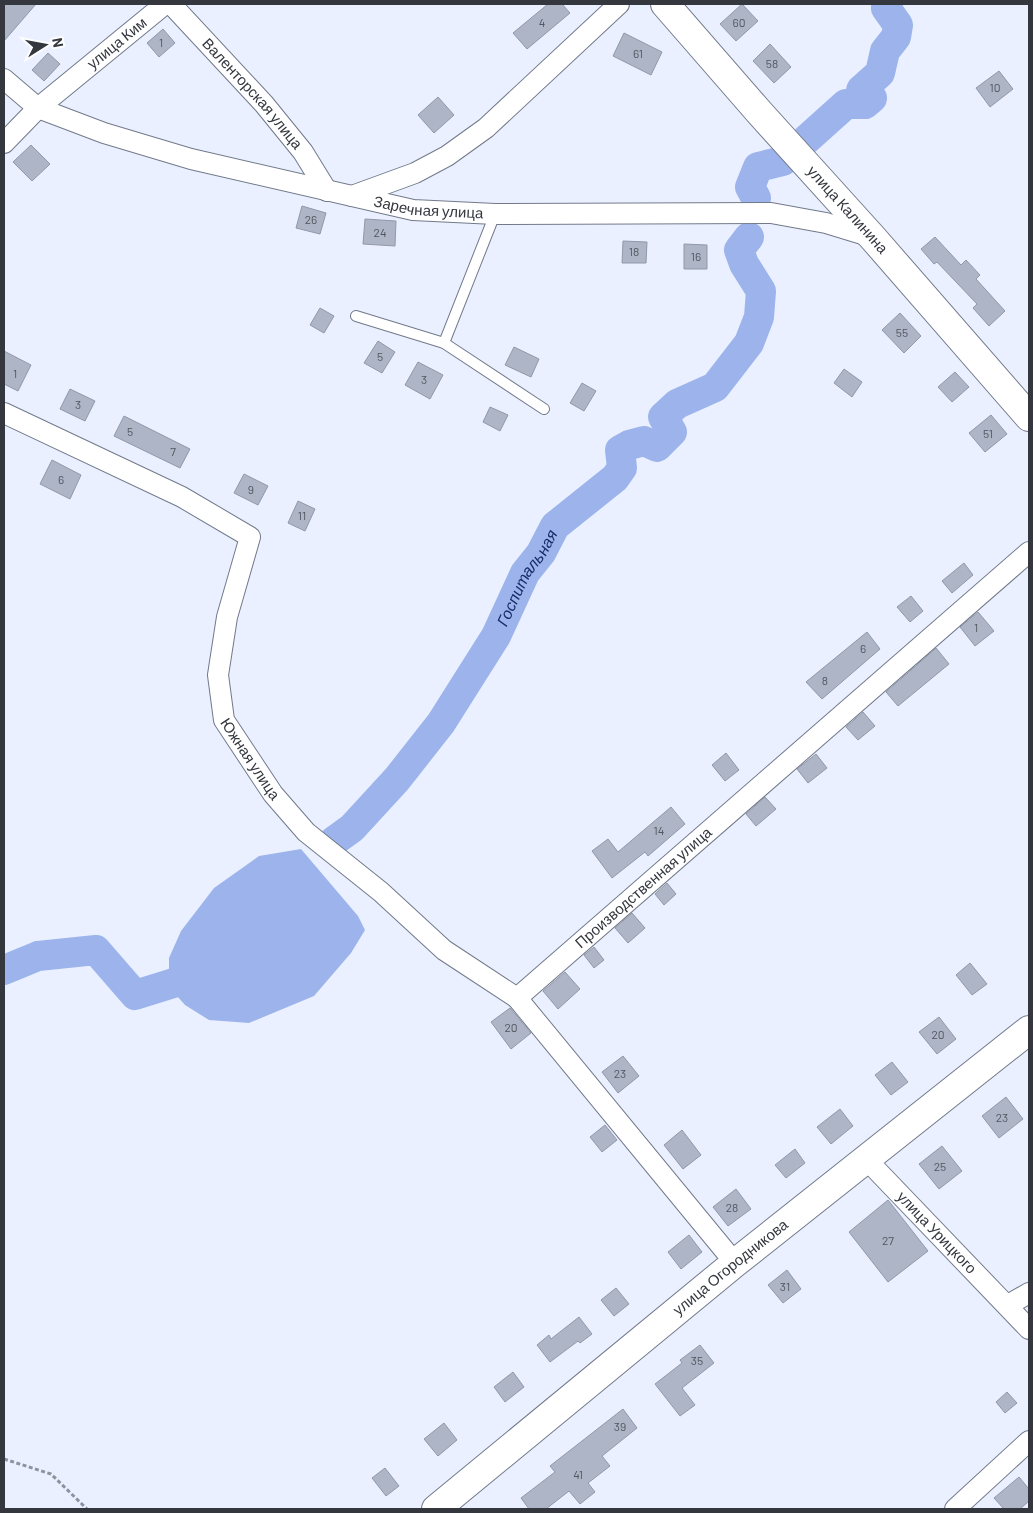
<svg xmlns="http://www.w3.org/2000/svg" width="1033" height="1513" viewBox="0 0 1033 1513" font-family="Barlow,sans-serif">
  <rect width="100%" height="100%" fill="#eaf0ff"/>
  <polygon fill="#9cb4eb" points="301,849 358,916 365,930 351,953 314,996 249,1023 209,1020 185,1005 169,987 169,958 181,931 214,888 259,856"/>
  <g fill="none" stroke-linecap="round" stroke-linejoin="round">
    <g stroke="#9cb4eb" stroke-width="30">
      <polyline points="807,139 846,104 865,104 872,98 861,90 880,73 885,51 896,37 898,25 886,8 888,4"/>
      <polyline points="756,198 750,187 758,167 783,161"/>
      <path id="s1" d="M334 841 352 828 397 779 441 723 496 636 525 573 541 553 555 526 615 478 622 468 620 450 629 445 644 441 657 447 672 432 663 417 677 404 715 387 749 343 759 317 761 291 744 264 739 250 749 237"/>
      <polyline points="4,970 38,956 96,950 135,995 209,972"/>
    </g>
  </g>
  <g fill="#adb5c6" stroke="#9098a9">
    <polygon points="4,4 36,4 4,41"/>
    <polygon points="548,4 562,4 570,13 527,49 513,33"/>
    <polygon points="742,4 758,21 736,41 720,24"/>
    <polygon points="163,29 175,43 159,57 147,43"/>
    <polygon points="624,33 662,52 651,75 613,56"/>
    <polygon points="770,44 791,67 774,83 753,61"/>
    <polygon points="48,53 60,64 44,81 32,70"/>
    <polygon points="999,71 1013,89 990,107 976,88"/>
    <polygon points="438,97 454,115 434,133 418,115"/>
    <polygon points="31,145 50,164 32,181 13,162"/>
    <polygon points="302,206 326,213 320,234 296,228"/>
    <polygon points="365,219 396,221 395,246 363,244"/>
    <polygon points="935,237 961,265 966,260 980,275 976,279 1005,311 989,326 973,308 977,304 937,262 934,264 921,249"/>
    <polygon points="623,241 647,242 646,263 622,263"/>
    <polygon points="684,244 707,245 707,269 684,269"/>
    <polygon points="320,308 334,316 324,333 310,325"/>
    <polygon points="900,313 921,336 904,353 882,330"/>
    <polygon points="378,341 395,352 382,373 364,363"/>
    <polygon points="514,347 539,359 531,377 505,365"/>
    <polygon points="4,351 31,365 18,391 4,384"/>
    <polygon points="418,362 443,375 430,399 405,385"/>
    <polygon points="844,369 862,382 852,397 834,383"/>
    <polygon points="955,372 969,387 952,402 938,387"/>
    <polygon points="582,383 596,391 584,411 570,403"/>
    <polygon points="70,389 95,401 85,421 60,409"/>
    <polygon points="490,407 508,415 500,431 483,422"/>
    <polygon points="991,415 1007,434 985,452 969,433"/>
    <polygon points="124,416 190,449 180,468 114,436"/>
    <polygon points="52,460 81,475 70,499 40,484"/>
    <polygon points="244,474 268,486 258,505 234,493"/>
    <polygon points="298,501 315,509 305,531 288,523"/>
    <polygon points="964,563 973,575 952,593 942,581"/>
    <polygon points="911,596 923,611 910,622 897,607"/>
    <polygon points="978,612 994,631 975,646 960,627"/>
    <polygon points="867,632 880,649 822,699 806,682"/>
    <polygon points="936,648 949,664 898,706 886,692"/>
    <polygon points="863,712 875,726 858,740 846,727"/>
    <polygon points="726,753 739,770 725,781 712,765"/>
    <polygon points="816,754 827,768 808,783 797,769"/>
    <polygon points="765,797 776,809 756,826 746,814"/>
    <polygon points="671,807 685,824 648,856 645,852 612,878 592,851 608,839 618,852"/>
    <polygon points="667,883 676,894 664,905 655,894"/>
    <polygon points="632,913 645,928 628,943 615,928"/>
    <polygon points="594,947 604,960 594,968 584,955"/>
    <polygon points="970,963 987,984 972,995 956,975"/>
    <polygon points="565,972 580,989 558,1009 543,991"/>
    <polygon points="510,1008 531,1033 511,1049 491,1022"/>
    <polygon points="939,1017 956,1039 937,1054 919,1032"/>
    <polygon points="623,1056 639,1076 618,1093 602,1072"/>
    <polygon points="892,1062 908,1082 891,1095 875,1075"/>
    <polygon points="1006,1097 1023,1119 999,1138 982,1116"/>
    <polygon points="840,1109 853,1126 831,1144 817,1127"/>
    <polygon points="605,1125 617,1140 602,1152 590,1137"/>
    <polygon points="682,1130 701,1155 683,1169 664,1145"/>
    <polygon points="942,1146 962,1171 939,1189 919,1164"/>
    <polygon points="795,1149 805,1163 786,1178 775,1165"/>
    <polygon points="736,1189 751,1209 728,1226 713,1207"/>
    <polygon points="888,1200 928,1251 888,1282 849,1232"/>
    <polygon points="689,1235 702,1252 681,1269 668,1252"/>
    <polygon points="787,1270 801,1289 783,1303 768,1285"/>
    <polygon points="616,1288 629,1304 614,1316 601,1300"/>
    <polygon points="579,1317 592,1334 580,1343 578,1341 550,1362 537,1345 549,1335 551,1339"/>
    <polygon points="700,1345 714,1363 682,1388 695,1405 680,1416 655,1384 682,1363 680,1360"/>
    <polygon points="513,1372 524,1387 505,1402 494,1387"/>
    <polygon points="1007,1392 1017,1403 1005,1413 996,1402"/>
    <polygon points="623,1409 637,1428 602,1456 610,1466 588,1483 595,1492 580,1504 569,1491 546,1509 529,1509 521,1498 555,1472 550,1466"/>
    <polygon points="444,1423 457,1440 438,1456 424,1439"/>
    <polygon points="385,1468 399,1486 386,1496 372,1478"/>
    <polygon points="1019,1477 1029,1489 1029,1501 1020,1509 1004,1509 994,1498"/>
  </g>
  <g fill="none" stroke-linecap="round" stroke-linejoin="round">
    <g stroke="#727a8a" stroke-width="12">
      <g id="lane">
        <polyline points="356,316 444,343 544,409"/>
        <polyline points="444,343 495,214"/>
      </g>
    </g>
    <g stroke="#727a8a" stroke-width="22">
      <g id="street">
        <path id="s2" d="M171 4 264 104 303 152 327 191"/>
        <path id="s3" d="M4 79 38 108 104 133 191 159 413 210 495 214 771 213 826 223 872 237"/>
        <path id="s4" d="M4 143 38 108 165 4"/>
        <polyline points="352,196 415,173 447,156 486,128 619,4"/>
        <path id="s5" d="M4 413 182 497 250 537 227 617 218 675 224 720 273 794 306 832 381 892 444 950 517 998"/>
        <path id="s6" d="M866 1159 1029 1329"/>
        <path id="s7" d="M735 1263 517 998 1029 552"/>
        <polyline points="1008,1305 1029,1293"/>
        <polyline points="955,1509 1029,1441"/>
      </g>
    </g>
    <g stroke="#727a8a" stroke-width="30">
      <g id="secondary">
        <path id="s8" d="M665 4 759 112 873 238 1029 417"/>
        <path id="s9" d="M436 1509 735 1263 1029 1030"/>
      </g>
    </g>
    <polyline stroke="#8e929d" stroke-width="3" stroke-dasharray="4 2.5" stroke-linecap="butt" points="4,1459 51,1474 87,1509"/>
    <use href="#lane" stroke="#fff" stroke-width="10"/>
    <use href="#street" stroke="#fff" stroke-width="20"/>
    <use href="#secondary" stroke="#fff" stroke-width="28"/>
  </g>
  <g text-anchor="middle" stroke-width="4" stroke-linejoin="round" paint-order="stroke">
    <g font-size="12" fill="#525660">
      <text x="542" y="27">4</text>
      <text x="739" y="27">60</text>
      <text x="161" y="47">1</text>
      <text x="638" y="58">61</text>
      <text x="772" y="68">58</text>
      <text x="995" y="92">10</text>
      <text x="311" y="224">26</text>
      <text x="380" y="237">24</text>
      <text x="634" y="256">18</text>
      <text x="696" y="261">16</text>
      <text x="902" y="337">55</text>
      <text x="380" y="361">5</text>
      <text x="15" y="378">1</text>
      <text x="424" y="384">3</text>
      <text x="78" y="409">3</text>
      <text x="130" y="436">5</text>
      <text x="988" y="438">51</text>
      <text x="173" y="456">7</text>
      <text x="61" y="484">6</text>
      <text x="251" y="494">9</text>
      <text x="302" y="520">11</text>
      <text x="976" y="632">1</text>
      <text x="863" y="653">6</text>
      <text x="825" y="685">8</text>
      <text x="659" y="835">14</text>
      <text x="511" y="1032">20</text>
      <text x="938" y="1039">20</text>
      <text x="620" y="1078">23</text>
      <text x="1002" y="1122">23</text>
      <text x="940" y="1171">25</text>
      <text x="732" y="1212">28</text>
      <text x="888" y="1245">27</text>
      <text x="785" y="1291">31</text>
      <text x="697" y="1365">35</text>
      <text x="620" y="1431">39</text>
      <text x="578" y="1479">41</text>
    </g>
    <g font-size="15" fill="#34373e" stroke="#fefefe">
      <text dy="5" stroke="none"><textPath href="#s4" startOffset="151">улица Ким</textPath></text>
      <text dy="5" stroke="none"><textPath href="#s2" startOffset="121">Валенторская улица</textPath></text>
      <text dy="5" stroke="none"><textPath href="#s3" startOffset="449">Заречная улица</textPath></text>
      <text dy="5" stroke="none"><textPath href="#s8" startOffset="275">улица Калинина</textPath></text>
      <text dy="5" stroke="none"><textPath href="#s5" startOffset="510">Южная улица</textPath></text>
      <text dy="5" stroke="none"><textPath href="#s7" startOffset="511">Производственная улица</textPath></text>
      <text dy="5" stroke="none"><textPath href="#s6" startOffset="102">улица Урицкого</textPath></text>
      <text dy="5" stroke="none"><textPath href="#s9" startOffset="381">улица Огородникова</textPath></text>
    </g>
    <g font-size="16" font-style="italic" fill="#172c6b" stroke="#fefefe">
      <text dy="6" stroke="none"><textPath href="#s1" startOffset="329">Госпитальная</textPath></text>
    </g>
  </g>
  <rect width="1033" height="1513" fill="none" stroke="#34373e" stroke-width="10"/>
  <g transform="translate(45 45) rotate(79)" stroke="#fefefe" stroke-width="4" paint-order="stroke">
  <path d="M0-4L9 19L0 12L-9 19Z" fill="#34373e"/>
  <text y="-8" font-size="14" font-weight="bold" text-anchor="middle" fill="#34373e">N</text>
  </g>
</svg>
